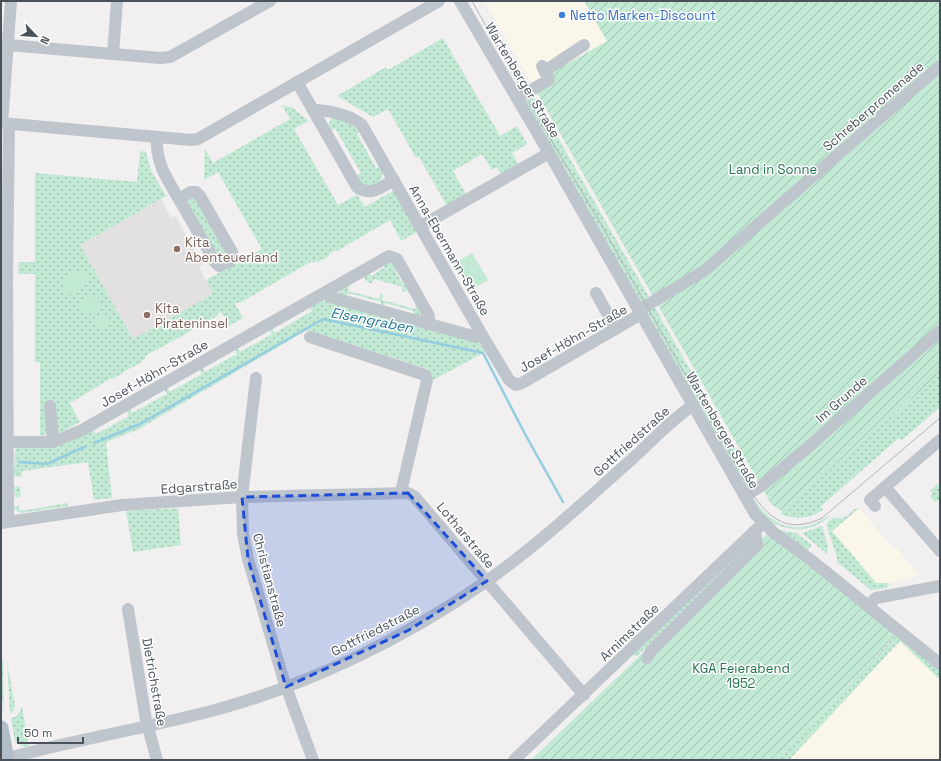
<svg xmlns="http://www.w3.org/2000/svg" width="941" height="761" viewBox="0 0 941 761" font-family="'Space Grotesk',sans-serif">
  <defs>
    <pattern id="grass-dots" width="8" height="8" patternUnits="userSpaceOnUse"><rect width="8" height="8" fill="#c2e9d4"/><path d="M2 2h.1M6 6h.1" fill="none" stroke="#a0bfaf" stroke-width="1.8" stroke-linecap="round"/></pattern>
    <pattern id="garden-furrows" width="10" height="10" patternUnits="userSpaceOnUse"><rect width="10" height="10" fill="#c2e9d4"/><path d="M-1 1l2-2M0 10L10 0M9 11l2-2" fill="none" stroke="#a0bfaf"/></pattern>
  </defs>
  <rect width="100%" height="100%" fill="#f1efef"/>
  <g fill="#faf6ea">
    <polygon points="484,1 584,1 607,41 532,84"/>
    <polygon points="859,508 894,549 896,547 920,575 896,582 876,583 832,531"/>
    <polygon points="900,641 940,680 940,760 789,760"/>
  </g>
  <polygon fill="#e2e0e0" points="161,199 171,218 175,216 203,264 199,267 213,294 133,339 80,245"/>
  <g fill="url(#grass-dots)">
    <polygon points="443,38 500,136 517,126 527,144 512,153 520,167 502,177 497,167 492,170 482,154 453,171 466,194 447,206 419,157 416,158 388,109 373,117 337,96 386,67 388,70"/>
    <polygon points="534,96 650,299 643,303 639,302 525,101"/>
    <polygon points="282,105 293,108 308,121 294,129 338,205 357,195 365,207 393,191 420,230 401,241 390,220 337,251 336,250 329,254 329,256 318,262 317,260 313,263 312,261 240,303 239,302 235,304 243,318 229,326 221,312 217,314 218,316 198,325 198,327 145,356 146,358 141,361 142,362 123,372 123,373 112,379 111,378 74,401 69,402 80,422 57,434 40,435 40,362 35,362 35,274 18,274 19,262 35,262 35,173 137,182 140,151 146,152 151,171 166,196 80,245 133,339 213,294 206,280 262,249 218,172 204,180 205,149 213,163 290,119"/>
    <polygon points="332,117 341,118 361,131 357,134 376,168 382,166 382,178 376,185 368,186 360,182 356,176 361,173 335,128 330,131 329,124"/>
    <polygon points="194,196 229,255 221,261 186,204 187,200"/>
    <polygon points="391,262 400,268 396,271 403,285 408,282 407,291 402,292 403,287 374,279 372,284 365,280 364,276 367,271 371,276 384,268 382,263"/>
    <polygon points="346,285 349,286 348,291 379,299 380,294 383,295 382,300 415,309 416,304 423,312 420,316 413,316 414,311 385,303 383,308 380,307 381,302 348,293 346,298 341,296 339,291"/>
    <polygon points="322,300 478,342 487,351 433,380 428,369 307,330 139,429 106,442 112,498 94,500 88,462 22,471 22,477 14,476 15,450 19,447 93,429 96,434 129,416 126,410 129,408 132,413 167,394 164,389 167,387 170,392 202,374 199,369 202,367 205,372 237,354 234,349 237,348 240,352 272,334 269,329 271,327 275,333 312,311 309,306"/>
    <polygon points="654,306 755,484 747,489 646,313 646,310"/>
    <path d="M940 374V407L902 440 899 438 821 506 823 510C809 519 795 520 780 514L782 511Z"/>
    <polygon points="940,482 940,503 937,500 935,502 930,496 932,494 930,491"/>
    <polygon points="20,486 21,496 15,498 14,487"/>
    <path d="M752 496C765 518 785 533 811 525 818 523 825 517 830 516 814 531 795 533 775 524L773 526 757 509Z"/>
    <polygon points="68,503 68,506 21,513 14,509 14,507 19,506 20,511"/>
    <polygon points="178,508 181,545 133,552 126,511"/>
    <path d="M856 508H859L832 531 876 583H887L889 585 886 588 871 590 837 562V557L826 524 833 517C843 522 849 514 856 508Z"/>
    <polygon points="822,526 828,547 827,554 802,533"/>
    <polygon points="780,530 796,533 812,545 807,551"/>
    <polygon points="773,538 940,669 940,680 900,641 789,760 777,760 895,636"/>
    <polygon points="752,539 755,539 637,656 631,655"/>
    <polygon points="1,659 3,659 4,713 1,693"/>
    <polygon points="7,662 15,706 13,711 10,713"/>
    <polygon points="22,707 28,742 31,745 23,747 15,741 11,719 18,715"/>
  </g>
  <g fill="url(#garden-furrows)">
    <polygon points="584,1 940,1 940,374 782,511 771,504 761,486 532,84 607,41"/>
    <polygon points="768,533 895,635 777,760 531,760"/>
  </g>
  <g fill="#c2e9d4">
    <polygon points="472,253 488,280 469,291 454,264"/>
    <polygon points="82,269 89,282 68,295 60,281"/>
    <polygon points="96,294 103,306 86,316 79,304"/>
    <polygon points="107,314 112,323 100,330 95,321"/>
  </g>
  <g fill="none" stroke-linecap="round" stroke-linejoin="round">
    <g stroke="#95cde1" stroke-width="2.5">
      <polyline points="94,443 140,424 323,319 483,353 525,434 563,502"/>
      <polyline points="19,462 47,464 84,447"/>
    </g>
    <g stroke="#bfc5cc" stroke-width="12">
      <polyline points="460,1 549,153 755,514 773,532 811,560 940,664"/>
      <polyline points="8,45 160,58 170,57 270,1"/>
      <polyline points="113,54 117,1"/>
      <polyline points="545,71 584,45"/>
      <path d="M297 82 357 187C371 197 381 187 394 180"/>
      <polyline points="517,98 549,80 542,66"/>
      <path d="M313 110C328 110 351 115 362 125L482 335"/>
      <polyline points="1,123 191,140 198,139 439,1"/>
      <polyline points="2,123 11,1"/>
      <path d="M157 137C155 162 167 179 179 199"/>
      <polygon points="191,192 196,192 200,196 232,252 233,258 229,262 219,266 215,262 179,199"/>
      <polyline points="421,226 549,153"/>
      <polyline points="327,291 330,297 477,337 482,335 509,380 516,385 522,383 641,314"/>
      <polyline points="596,293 616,329"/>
      <polyline points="639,310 704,271 940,66"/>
      <polyline points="310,337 425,375 427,380 401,492"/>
      <polyline points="256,378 242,497 243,534 248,559 284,681 313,760"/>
      <polyline points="50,406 53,442"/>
      <polyline points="940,440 885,487 940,551"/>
      <polyline points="8,442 53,442 82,430 389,256 397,259 429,316 428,323"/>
      <polyline points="745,496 761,486 806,449 940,331"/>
      <polyline points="875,506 870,500 885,487"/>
      <polyline points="8,522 7,281 9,124"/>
      <polyline points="1,523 122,505 242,497 408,493 414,496 584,695"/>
      <polyline points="868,605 876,598 940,586"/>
      <polyline points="128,609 146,720 157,760"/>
      <polyline points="647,658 651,651 757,545 755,531"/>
      <path d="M1 760C71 740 144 729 215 710 311 684 405 638 487 581 538 545 584 502 631 460 651 442 671 420 693 405"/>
      <polyline points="514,760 763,523"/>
    </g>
    <polyline stroke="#b2bdca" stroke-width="15" points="1,728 7,760"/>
    <path stroke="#b2b4b8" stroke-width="1" d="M472 1 524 94 602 226 751 492C770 520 789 534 822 518L940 418"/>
  </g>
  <path fill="#1d4ed8" fill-opacity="0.2" stroke="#1d4ed8" stroke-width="3" stroke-dasharray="8 5" stroke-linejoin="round" d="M408 493 487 581 409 630 286 687 248 559 242 497Z"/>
  <circle fill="#3f7fe0" stroke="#fff" stroke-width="1.5" cx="562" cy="15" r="4"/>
  <g fill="#8d6e63" stroke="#fff" stroke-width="1.5">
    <circle cx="177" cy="249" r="4"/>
    <circle cx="147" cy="315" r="4"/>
  </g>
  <g text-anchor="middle" stroke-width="3" stroke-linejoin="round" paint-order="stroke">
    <g font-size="13" fill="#366cbe" stroke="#fff" text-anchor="start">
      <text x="570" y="20">Netto Marken-Discount</text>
    </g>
    <g font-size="13" fill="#49515a" stroke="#fff">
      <text transform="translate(523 80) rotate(59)" y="5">Wartenberger Straße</text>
      <text transform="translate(873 106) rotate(-41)" y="5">Schreberpromenade</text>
      <text transform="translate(450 250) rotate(60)" y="5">Anna-Ebermann-Straße</text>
      <text transform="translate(573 338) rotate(-30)" y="5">Josef-Höhn-Straße</text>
      <text transform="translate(154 373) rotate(-30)" y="5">Josef-Höhn-Straße</text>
      <text transform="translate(841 399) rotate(-41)" y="5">Im Grunde</text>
      <text transform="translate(723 430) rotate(60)" y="5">Wartenberger Straße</text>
      <text transform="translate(631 441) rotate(-42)" y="5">Gottfriedstraße</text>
      <text transform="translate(199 486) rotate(-4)" y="5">Edgarstraße</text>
      <text transform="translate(466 535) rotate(50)" y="5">Lotharstraße</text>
      <text transform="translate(270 580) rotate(75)" y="5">Christianstraße</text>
      <text transform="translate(375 630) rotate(-27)" y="5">Gottfriedstraße</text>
      <text transform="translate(629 632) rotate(-44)" y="5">Arnimstraße</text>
      <text transform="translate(155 682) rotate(80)" y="5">Dietrichstraße</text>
    </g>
    <g font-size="13" fill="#22724f" stroke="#fff">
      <text x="773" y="174">Land in Sonne</text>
      <text x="741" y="673">KGA Feierabend<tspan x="741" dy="15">1952</tspan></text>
    </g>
    <g font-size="13" fill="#785e54" stroke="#fff" text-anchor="start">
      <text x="185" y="247">Kita<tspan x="185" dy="15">Abenteuerland</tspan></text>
      <text x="155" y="313">Kita<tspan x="155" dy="15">Pirateninsel</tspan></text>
    </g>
    <g font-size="14" font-style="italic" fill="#1e7898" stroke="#fff">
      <text transform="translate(372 320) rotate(11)" y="5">Elsengraben</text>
    </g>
  </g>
  <rect width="941" height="761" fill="none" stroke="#49515a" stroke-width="4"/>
  <g transform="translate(36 36) rotate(115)" stroke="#ffffff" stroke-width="3" paint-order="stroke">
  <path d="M0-3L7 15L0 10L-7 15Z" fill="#49515a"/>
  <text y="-6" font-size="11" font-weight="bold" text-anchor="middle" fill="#49515a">N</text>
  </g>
  <path d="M18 737v6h65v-6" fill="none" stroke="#49515a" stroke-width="2"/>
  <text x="24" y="737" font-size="12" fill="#49515a" stroke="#ffffff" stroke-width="3" paint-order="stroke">50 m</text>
</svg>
